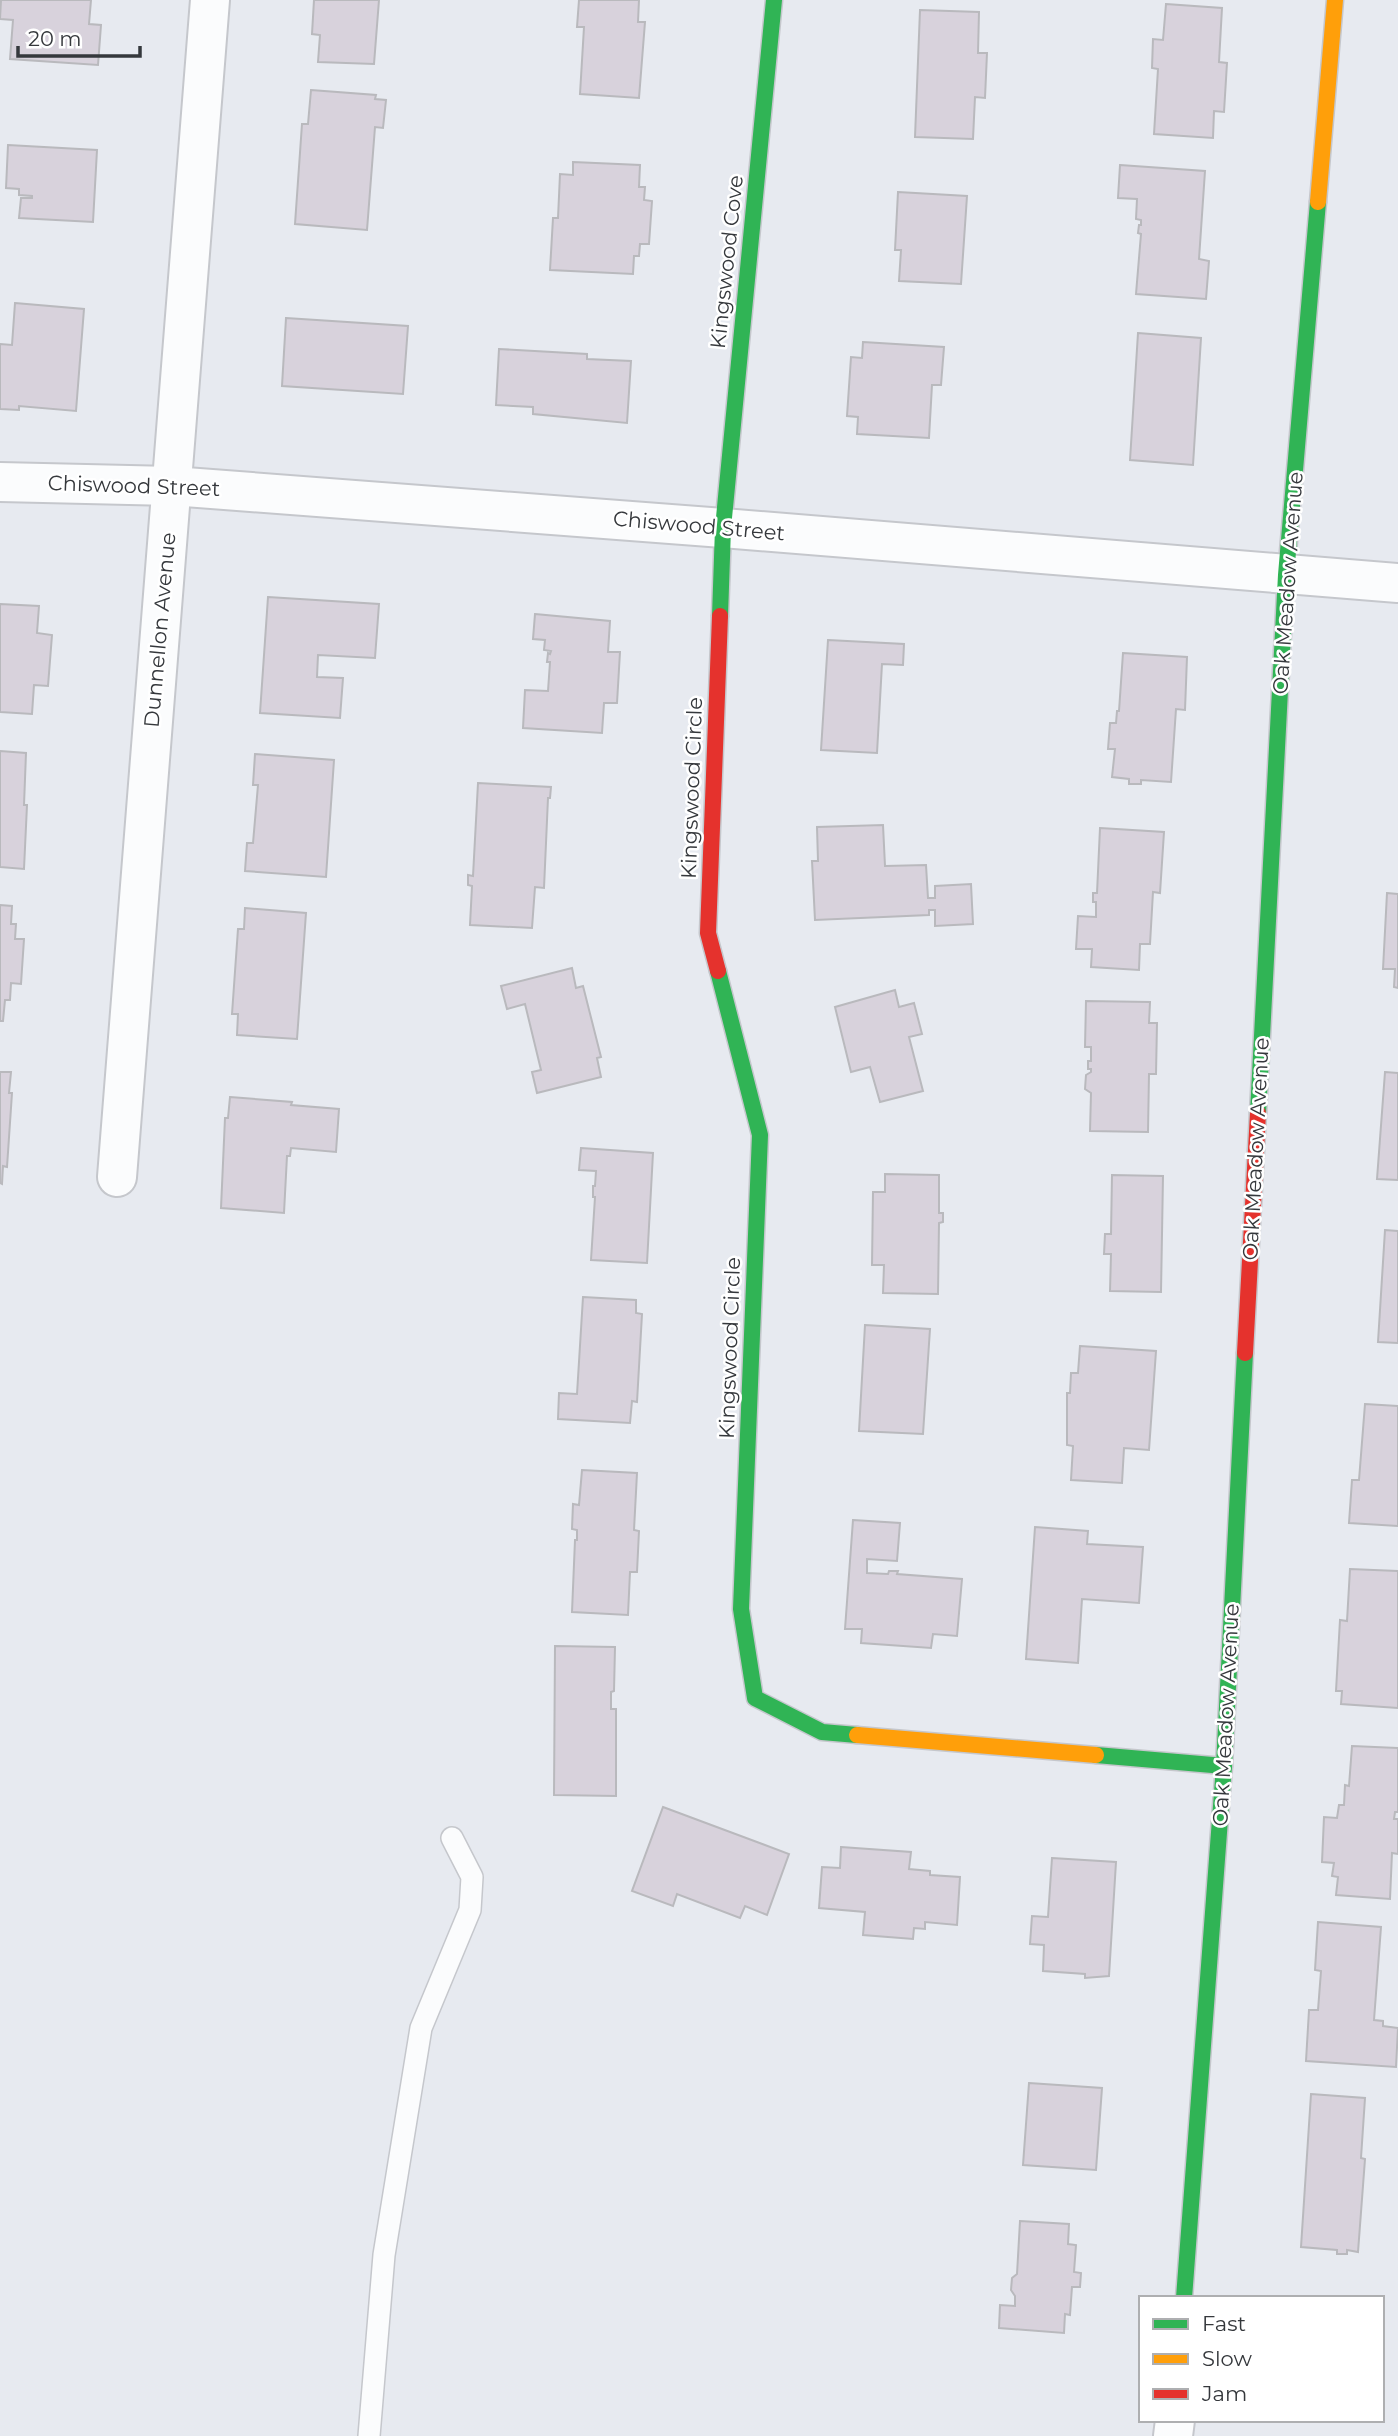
<svg xmlns="http://www.w3.org/2000/svg" width="1398" height="2436" viewBox="0 0 1398 2436" font-family="Montserrat,sans-serif">
  <rect width="100%" height="100%" fill="#e7eaf0"/>
  <g fill="#d8d2dc" stroke="#b9b9bd" stroke-width="2">
    <polygon points="1,0 91,0 89,24 101,25 98,65 10,59 13,20 0,19"/>
    <polygon points="314,0 379,0 374,64 318,62 320,35 312,34"/>
    <polygon points="579,0 639,0 638,22 645,22 639,98 580,94 584,27 577,27"/>
    <polygon points="1166,4 1222,8 1219,62 1227,63 1224,112 1214,111 1213,138 1154,134 1158,69 1152,68 1153,39 1163,40"/>
    <polygon points="920,10 979,12 978,53 987,53 985,98 975,97 973,139 915,137"/>
    <polygon points="311,90 376,95 375,99 386,100 383,128 375,127 367,230 295,224 302,124 308,124"/>
    <polygon points="8,145 97,150 93,222 19,218 21,198 32,198 32,196 19,195 19,189 6,188"/>
    <polygon points="573,162 640,165 639,187 645,187 644,200 652,201 649,244 640,244 639,256 634,256 633,274 550,270 553,218 558,218 560,174 573,175"/>
    <polygon points="1120,165 1205,171 1199,259 1209,261 1206,299 1136,294 1141,234 1138,233 1139,225 1141,225 1141,220 1136,219 1137,199 1118,198"/>
    <polygon points="898,192 967,196 961,284 899,281 901,250 895,250"/>
    <polygon points="15,303 84,309 76,411 19,406 19,410 0,409 0,344 12,345"/>
    <polygon points="286,318 408,326 403,394 282,386"/>
    <polygon points="1138,333 1201,338 1193,465 1130,460"/>
    <polygon points="863,342 944,347 941,385 932,385 929,438 857,434 858,417 847,416 851,357 862,358"/>
    <polygon points="499,349 587,354 587,359 631,361 627,423 533,414 533,407 496,405"/>
    <polygon points="268,597 379,604 375,658 318,655 317,677 343,678 340,718 260,713"/>
    <polygon points="0,604 39,606 37,633 52,635 48,686 34,685 32,714 0,712"/>
    <polygon points="535,614 610,621 608,652 620,652 617,703 604,703 602,733 523,728 525,690 548,691 550,662 547,662 548,653 550,654 551,651 544,650 545,640 533,639"/>
    <polygon points="828,640 904,644 903,665 882,664 877,753 821,750"/>
    <polygon points="1123,653 1187,657 1185,710 1176,709 1171,782 1141,780 1141,784 1129,784 1129,779 1112,777 1115,749 1108,749 1110,723 1116,723 1117,711 1119,711"/>
    <polygon points="0,751 26,753 24,805 27,805 24,869 0,867"/>
    <polygon points="255,754 334,760 326,877 245,871 247,843 253,843 258,785 253,785"/>
    <polygon points="478,783 551,787 550,798 548,798 544,888 535,887 532,928 470,925 472,886 468,885 468,875 473,876"/>
    <polygon points="883,825 885,866 926,865 928,898 935,898 935,886 971,884 973,924 935,926 935,910 929,910 929,915 815,920 812,861 818,861 817,827"/>
    <polygon points="1100,828 1164,832 1160,893 1153,892 1150,944 1140,944 1139,970 1091,967 1092,949 1076,949 1078,916 1096,917 1096,902 1093,902 1093,893 1097,893"/>
    <polygon points="1387,893 1398,894 1398,988 1394,987 1395,969 1383,969"/>
    <polygon points="0,905 12,906 11,924 16,924 15,939 24,939 21,984 11,983 10,1000 5,1000 3,1021 0,1021"/>
    <polygon points="245,908 306,913 297,1039 237,1035 238,1014 232,1014 238,929 244,929"/>
    <polygon points="572,968 576,988 583,986 601,1057 597,1058 601,1077 537,1093 532,1072 541,1070 525,1004 507,1009 501,986"/>
    <polygon points="895,990 899,1007 914,1003 922,1034 909,1037 923,1091 880,1102 870,1067 851,1072 835,1007"/>
    <polygon points="1086,1001 1150,1002 1149,1023 1157,1023 1156,1074 1149,1074 1148,1132 1090,1131 1091,1093 1085,1089 1086,1075 1091,1072 1091,1069 1088,1069 1088,1061 1091,1061 1091,1047 1085,1047"/>
    <polygon points="0,1072 11,1072 9,1093 12,1093 7,1167 3,1166 2,1184 0,1183"/>
    <polygon points="1385,1072 1398,1073 1398,1180 1377,1179"/>
    <polygon points="230,1097 292,1102 291,1105 339,1109 336,1152 291,1148 290,1156 287,1156 284,1213 221,1208 225,1118 228,1118"/>
    <polygon points="581,1148 653,1153 647,1263 591,1260 595,1197 593,1197 593,1186 595,1186 596,1171 579,1170"/>
    <polygon points="885,1174 939,1175 939,1213 943,1213 943,1222 939,1223 938,1294 883,1293 884,1265 872,1265 873,1192 885,1192"/>
    <polygon points="1112,1175 1163,1176 1161,1292 1110,1291 1111,1254 1104,1254 1105,1234 1111,1234"/>
    <polygon points="1385,1230 1398,1231 1398,1343 1378,1342"/>
    <polygon points="583,1297 636,1300 636,1313 642,1314 637,1402 632,1401 630,1423 558,1419 559,1393 577,1394"/>
    <polygon points="865,1325 930,1329 923,1434 859,1431"/>
    <polygon points="1080,1346 1156,1351 1149,1450 1124,1448 1122,1483 1071,1480 1073,1446 1067,1445 1067,1393 1070,1393 1071,1373 1078,1373"/>
    <polygon points="1365,1404 1398,1406 1398,1526 1349,1523 1352,1480 1359,1480"/>
    <polygon points="582,1470 637,1473 634,1530 639,1531 637,1572 630,1572 628,1615 572,1612 575,1540 577,1540 577,1530 572,1529 573,1504 579,1505"/>
    <polygon points="853,1520 900,1523 897,1561 867,1559 867,1573 888,1574 889,1571 898,1571 897,1574 962,1579 957,1636 933,1634 931,1648 861,1643 862,1629 845,1629"/>
    <polygon points="1035,1527 1088,1531 1087,1544 1143,1547 1139,1603 1082,1599 1078,1663 1026,1659"/>
    <polygon points="1350,1569 1398,1571 1398,1708 1341,1704 1342,1691 1336,1691 1340,1620 1347,1621"/>
    <polygon points="555,1646 615,1647 614,1691 611,1692 611,1709 616,1709 616,1796 554,1795"/>
    <polygon points="1352,1746 1398,1748 1398,1812 1395,1812 1394,1819 1398,1819 1398,1854 1392,1853 1390,1899 1336,1895 1338,1877 1332,1876 1334,1863 1322,1862 1324,1817 1337,1818 1339,1805 1344,1805 1345,1785 1349,1786"/>
    <polygon points="663,1807 789,1854 767,1915 745,1906 740,1918 677,1894 673,1906 632,1891"/>
    <polygon points="841,1847 911,1852 909,1869 930,1871 930,1875 960,1877 957,1925 925,1922 925,1929 914,1928 913,1939 863,1935 865,1912 819,1908 822,1867 840,1868"/>
    <polygon points="1052,1858 1116,1862 1109,1976 1085,1978 1085,1974 1043,1971 1044,1945 1030,1944 1032,1916 1048,1917"/>
    <polygon points="1318,1922 1381,1927 1374,2020 1383,2021 1383,2026 1398,2028 1396,2067 1306,2061 1309,2010 1318,2010 1321,1971 1315,1970"/>
    <polygon points="1029,2083 1102,2088 1096,2170 1023,2165"/>
    <polygon points="1311,2094 1365,2098 1361,2158 1365,2159 1358,2252 1347,2250 1347,2254 1337,2254 1337,2250 1301,2247"/>
    <polygon points="1020,2221 1069,2224 1068,2244 1076,2245 1074,2272 1081,2273 1080,2287 1072,2287 1070,2315 1065,2314 1064,2333 999,2328 1000,2305 1015,2306 1015,2296 1011,2290 1012,2278 1017,2274"/>
  </g>
  <g fill="none" stroke-linecap="round" stroke-linejoin="round">
    <g stroke="#c5c7cc" stroke-width="24">
      <polyline id="lane" points="369,2436 384,2255 421,2028 470,1910 472,1877 452,1838"/>
    </g>
    <g stroke="#c5c7cc" stroke-width="42">
      <g id="street">
        <polyline points="0,482 172,486 723,528 1398,583"/>
        <polyline points="117,1177 210,0"/>
        <polyline points="1173,2436 1175,2420"/>
      </g>
    </g>
    <g stroke="#c5c7cc" stroke-width="19">
      <g id="fast">
        <polyline points="720,616 723,528 774,0"/>
        <polyline points="718,971 760,1135 741,1609 755,1698 822,1732 857,1735"/>
        <polyline points="1258,1113 1286,575 1318,202"/>
        <polyline points="1096,1755 1224,1766"/>
        <polyline points="1184,2298 1224,1766 1245,1353"/>
      </g>
    </g>
    <g stroke="#c5c7cc" stroke-width="19">
      <g id="slow">
        <polyline points="1318,202 1335,0"/>
        <polyline points="857,1735 1096,1755"/>
      </g>
    </g>
    <g stroke="#c5c7cc" stroke-width="19">
      <g id="jam">
        <polyline points="718,971 708,933 720,616"/>
        <polyline points="1245,1353 1258,1113"/>
      </g>
    </g>
    <use href="#lane" stroke="#fbfcfd" stroke-width="21"/>
    <use href="#street" stroke="#fbfcfd" stroke-width="38"/>
    <use href="#fast" stroke="#30b455" stroke-width="16"/>
    <use href="#slow" stroke="#ff9f0a" stroke-width="16"/>
    <use href="#jam" stroke="#e5322d" stroke-width="16"/>
  </g>
  <g text-anchor="middle" stroke-width="5" stroke-linejoin="round" paint-order="stroke">
    <g font-size="21" fill="#35383c" stroke="#fff">
      <text transform="translate(727 262) rotate(-84)" y="7">Kingswood Cove</text>
      <text transform="translate(134 486) rotate(2)" y="7">Chiswood Street</text>
      <text transform="translate(699 526) rotate(5)" y="7">Chiswood Street</text>
      <text transform="translate(1288 583) rotate(-86)" y="7">Oak Meadow Avenue</text>
      <text transform="translate(160 630) rotate(-85)" y="7">Dunnellon Avenue</text>
      <text transform="translate(692 788) rotate(-88)" y="7">Kingswood Circle</text>
      <text transform="translate(1256 1149) rotate(-87)" y="7">Oak Meadow Avenue</text>
      <text transform="translate(730 1348) rotate(-88)" y="7">Kingswood Circle</text>
      <text transform="translate(1226 1715) rotate(-87)" y="7">Oak Meadow Avenue</text>
    </g>
  </g>
  <rect x="1139" y="2296" width="245" height="126" fill="#ffffff" stroke="#aeafb1" stroke-width="2"/>
  <rect x="1153" y="2319" width="35" height="10" fill="#30b455" stroke="#aeafb1" stroke-width="2"/>
  <text x="1202" y="2331" font-size="21" fill="#35383c">Fast</text>
  <rect x="1153" y="2354" width="35" height="10" fill="#ff9f0a" stroke="#aeafb1" stroke-width="2"/>
  <text x="1202" y="2366" font-size="21" fill="#35383c">Slow</text>
  <rect x="1153" y="2389" width="35" height="10" fill="#e5322d" stroke="#aeafb1" stroke-width="2"/>
  <text x="1202" y="2401" font-size="21" fill="#35383c">Jam</text>
  <path d="M18 46v10h122v-10" fill="none" stroke="#35383c" stroke-width="3.5"/>
  <text x="28" y="46" font-size="21" fill="#35383c" stroke="#ffffff" stroke-width="5" paint-order="stroke">20 m</text>
</svg>
